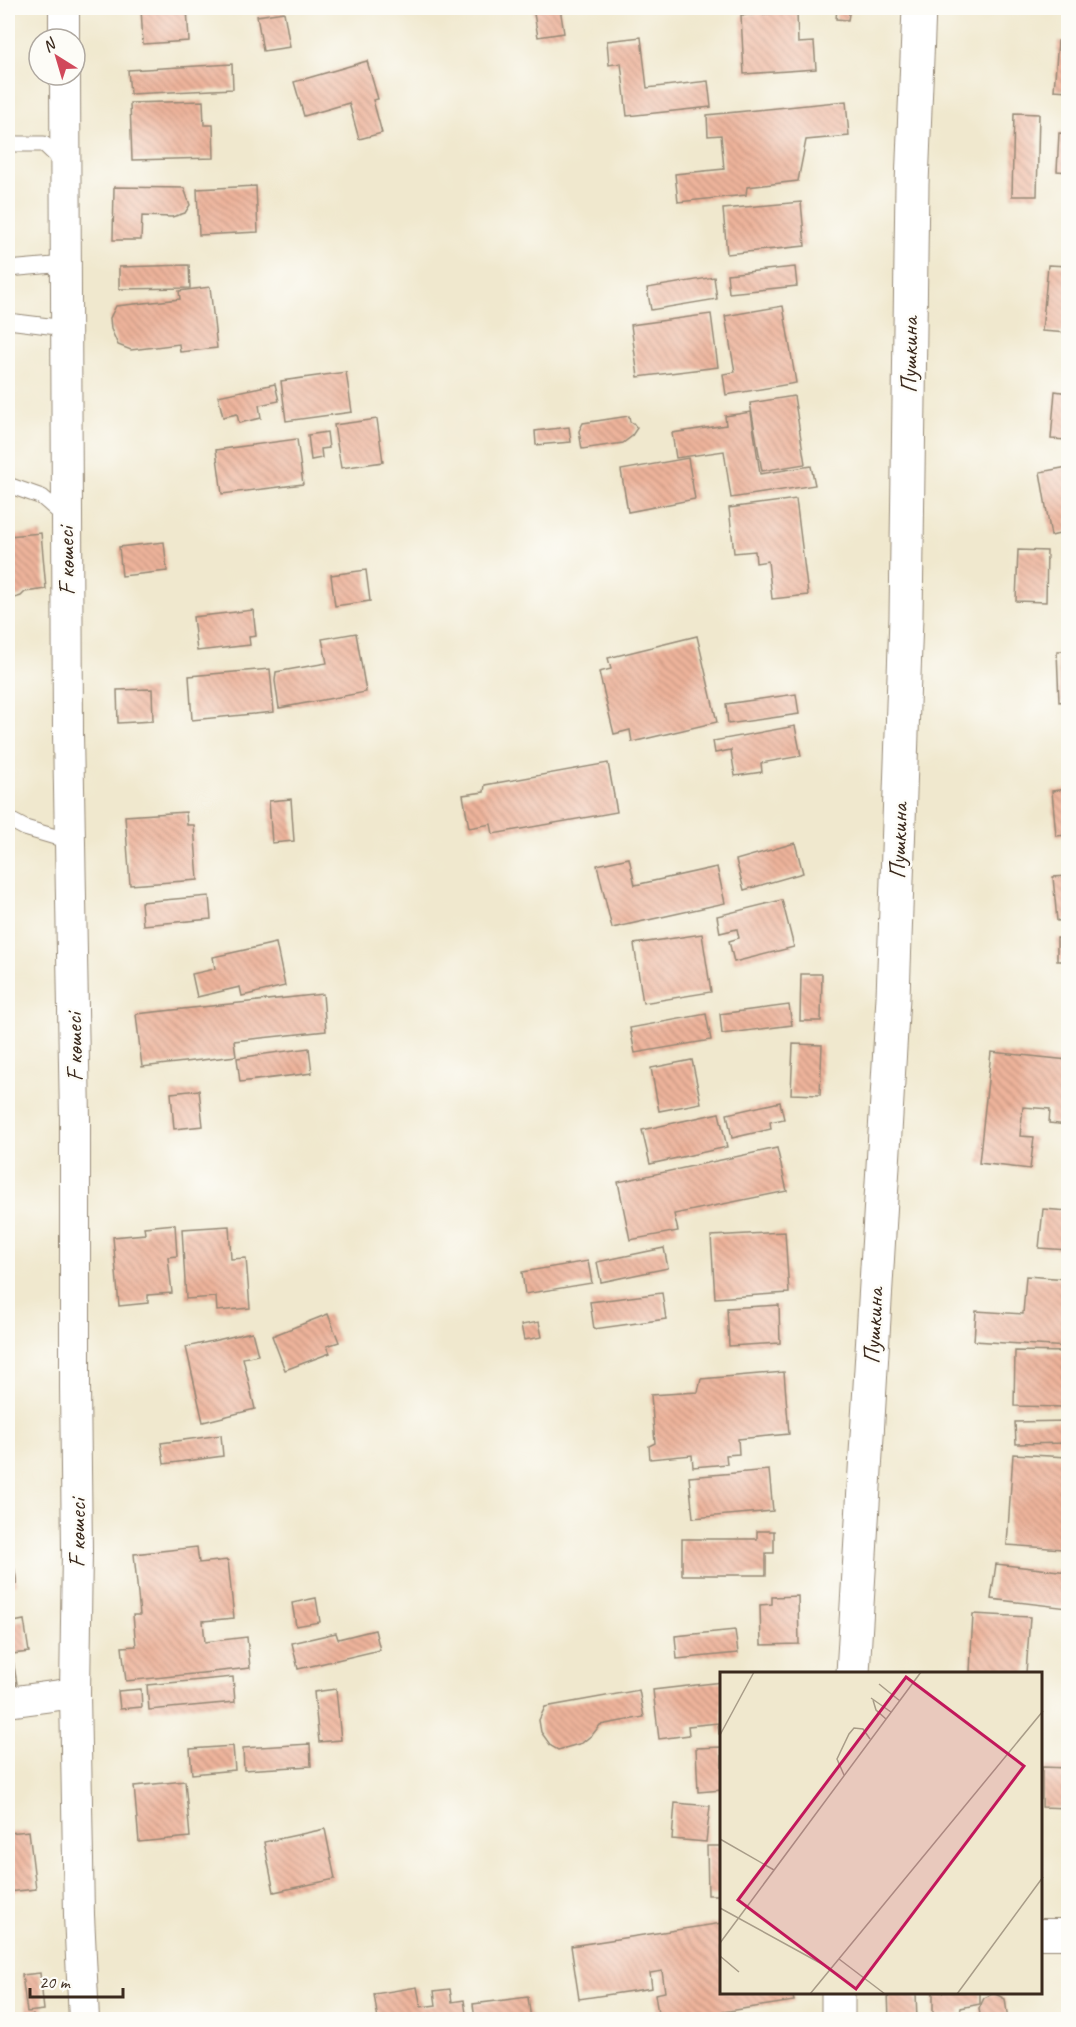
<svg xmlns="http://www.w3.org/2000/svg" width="1076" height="2027" viewBox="0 0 1076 2027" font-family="Caveat,sans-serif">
  <defs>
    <pattern id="building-back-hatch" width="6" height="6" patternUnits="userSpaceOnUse" patternTransform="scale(1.5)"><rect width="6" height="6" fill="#eeb49b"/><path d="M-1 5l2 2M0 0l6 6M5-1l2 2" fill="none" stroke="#c2937e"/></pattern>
  </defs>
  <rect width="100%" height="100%" fill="#fdfcf7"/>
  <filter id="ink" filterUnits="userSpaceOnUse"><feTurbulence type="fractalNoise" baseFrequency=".0167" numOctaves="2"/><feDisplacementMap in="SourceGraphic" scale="12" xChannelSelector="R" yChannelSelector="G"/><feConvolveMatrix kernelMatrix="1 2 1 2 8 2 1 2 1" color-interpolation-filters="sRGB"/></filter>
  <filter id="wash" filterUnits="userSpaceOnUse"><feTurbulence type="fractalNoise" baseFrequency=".008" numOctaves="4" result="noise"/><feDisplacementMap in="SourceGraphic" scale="24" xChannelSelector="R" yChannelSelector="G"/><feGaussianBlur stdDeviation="1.35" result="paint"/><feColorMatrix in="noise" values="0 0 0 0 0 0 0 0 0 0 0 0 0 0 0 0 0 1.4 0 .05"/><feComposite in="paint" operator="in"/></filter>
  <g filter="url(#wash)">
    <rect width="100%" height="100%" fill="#f0e8ce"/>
    <g id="blocks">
      <g fill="url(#building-back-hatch)">
        <polygon points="141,8 187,8 189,41 143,44"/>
        <polygon points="533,8 560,8 564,33 538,37"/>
        <polygon points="837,8 850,8 848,20 836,19"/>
        <polygon points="284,12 290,47 263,51 257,16"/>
        <polygon points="797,12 798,43 814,42 816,69 744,74 741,15"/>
        <polygon points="641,37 647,88 708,81 711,107 627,116 621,63 609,65 607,41"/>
        <polygon points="1058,41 1068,42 1068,91 1054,90"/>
        <polygon points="367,61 378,99 373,100 382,133 359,139 349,103 304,116 294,82"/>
        <polygon points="232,64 233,89 130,94 128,70"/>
        <polygon points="203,101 204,125 213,125 214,158 132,160 130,103"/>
        <polygon points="846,101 849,136 806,140 798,181 747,187 746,195 678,202 675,174 724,169 721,135 708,136 707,115"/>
        <polygon points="1014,113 1039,114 1037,196 1012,196"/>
        <polygon points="1059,133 1068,134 1068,172 1057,171"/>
        <polygon points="256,186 258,232 199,235 197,189"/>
        <polygon points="114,187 184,188 190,205 185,213 172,217 142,216 141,240 113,240"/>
        <polygon points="801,202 805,246 727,254 723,209"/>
        <polygon points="189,265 190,288 119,289 119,267"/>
        <polygon points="1048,265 1068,266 1068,333 1042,331"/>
        <polygon points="795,267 797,286 729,293 727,274"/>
        <polygon points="714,277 717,299 651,310 647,288"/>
        <polygon points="210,287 217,348 180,352 179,344 131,350 118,345 111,329 110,318 116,306 180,299 179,291"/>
        <polygon points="783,306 796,383 726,395 723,374 735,372 725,316"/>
        <polygon points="711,314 718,367 638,377 631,325"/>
        <polygon points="346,372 352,412 286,421 281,381"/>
        <polygon points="275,384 279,401 259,405 261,418 239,423 237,414 223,417 218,396"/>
        <polygon points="1055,391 1068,393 1068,440 1051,439"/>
        <polygon points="794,396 805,464 762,471 750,403"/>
        <polygon points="751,412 760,474 811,466 815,485 731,498 724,451 676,458 672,433 726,425 725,416"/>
        <polygon points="629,416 630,422 633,423 637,428 631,437 623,443 582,449 579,431 583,423"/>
        <polygon points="377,419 383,462 341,468 334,425"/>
        <polygon points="569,427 571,442 536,445 535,431"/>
        <polygon points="327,432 329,448 321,449 322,458 311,460 308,435"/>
        <polygon points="297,439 303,484 222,494 216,450"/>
        <polygon points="688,458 695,499 628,512 621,470"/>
        <polygon points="1068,467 1068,532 1051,536 1040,472"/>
        <polygon points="796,499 808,595 772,599 768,561 756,563 755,551 734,553 729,508"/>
        <polygon points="41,533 46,589 25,592 21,596 8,600 8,536"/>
        <polygon points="164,542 167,571 122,576 119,547"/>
        <polygon points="1018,550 1047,551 1046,602 1016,601"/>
        <polygon points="366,570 370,601 335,606 331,575"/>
        <polygon points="253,610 256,636 249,637 250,645 197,651 193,617"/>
        <polygon points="356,633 366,692 279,708 275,681 276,672 327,663 322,639"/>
        <polygon points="697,636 717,722 632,742 630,730 614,734 599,672 611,669 608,658"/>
        <polygon points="1057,651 1068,651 1068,701 1059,702"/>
        <polygon points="270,669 274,712 192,720 189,676"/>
        <polygon points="152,689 153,721 118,723 117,690"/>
        <polygon points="796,694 799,714 728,724 726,704"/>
        <polygon points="795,726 801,756 761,763 762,772 735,776 731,750 715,753 713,741"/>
        <polygon points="608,763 617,812 493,834 491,824 469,828 463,795 484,792 485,785"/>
        <polygon points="1068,789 1068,835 1056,836 1052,791"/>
        <polygon points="291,799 294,841 272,843 269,801"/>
        <polygon points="186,812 187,825 194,825 198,880 130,885 125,816"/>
        <polygon points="795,843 803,873 744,890 736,860"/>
        <polygon points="629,858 635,885 717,867 725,903 612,928 597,865"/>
        <polygon points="1068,876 1068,920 1057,921 1053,877"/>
        <polygon points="209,896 211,919 143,925 141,902"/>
        <polygon points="782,900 794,947 734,962 729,941 739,938 737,929 720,933 717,916"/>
        <polygon points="702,934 711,992 643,1003 634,944"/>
        <polygon points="1057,938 1068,939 1068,961 1057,961"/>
        <polygon points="276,943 285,986 242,996 240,987 197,997 192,974 215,969 213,957"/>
        <polygon points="801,974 822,974 821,1021 800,1021"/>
        <polygon points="323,994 326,1031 234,1041 236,1056 142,1067 136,1014"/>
        <polygon points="789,1005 792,1025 722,1034 720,1014"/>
        <polygon points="706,1014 711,1040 635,1053 630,1028"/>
        <polygon points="793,1044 822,1045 820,1095 791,1094"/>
        <polygon points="309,1048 312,1073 240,1082 237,1058"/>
        <polygon points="991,1052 1068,1060 1068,1125 1049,1123 1050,1109 1023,1107 1020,1136 1034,1137 1030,1169 979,1163"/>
        <polygon points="692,1060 701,1103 659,1111 651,1068"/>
        <polygon points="199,1090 203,1126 174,1129 171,1093"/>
        <polygon points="780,1102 784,1119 770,1122 771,1129 732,1138 727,1114"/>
        <polygon points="719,1113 727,1147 650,1164 642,1130"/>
        <polygon points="777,1148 787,1191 674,1214 678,1231 630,1240 618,1182"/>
        <polygon points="1043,1209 1068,1211 1068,1250 1039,1248"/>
        <polygon points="175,1224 177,1256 168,1257 172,1293 148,1295 148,1303 119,1306 113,1237 145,1234 144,1227"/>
        <polygon points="229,1226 231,1259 246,1258 250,1308 217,1311 216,1297 186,1299 182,1229"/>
        <polygon points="785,1232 789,1293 715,1298 711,1236"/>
        <polygon points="664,1248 668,1268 601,1282 597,1262"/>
        <polygon points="588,1261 592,1283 525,1294 522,1272"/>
        <polygon points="1026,1276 1068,1279 1068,1347 974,1341 976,1311 1023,1314"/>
        <polygon points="662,1293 666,1319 594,1329 590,1302"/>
        <polygon points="779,1305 780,1343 729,1346 727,1308"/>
        <polygon points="328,1314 339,1342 327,1346 330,1353 285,1370 272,1336"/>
        <polygon points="539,1322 542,1337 524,1340 521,1325"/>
        <polygon points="252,1332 258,1355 243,1358 255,1409 203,1422 186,1347"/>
        <polygon points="1015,1351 1068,1352 1068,1372 1066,1374 1065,1407 1014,1406"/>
        <polygon points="784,1372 789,1434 738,1439 739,1454 726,1455 727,1464 693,1467 692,1455 650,1459 649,1446 655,1443 651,1395 698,1392 701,1379"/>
        <polygon points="1068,1421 1068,1443 1016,1444 1015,1422"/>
        <polygon points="221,1435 223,1456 164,1464 161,1443"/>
        <polygon points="1013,1454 1068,1457 1068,1529 1064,1529 1063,1549 1007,1545"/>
        <polygon points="769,1470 773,1511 693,1518 689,1477"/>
        <polygon points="757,1531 774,1531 774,1553 766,1553 766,1575 682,1575 682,1539 757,1539"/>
        <polygon points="197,1547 199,1563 228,1560 234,1618 203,1621 205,1642 247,1637 250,1668 126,1681 122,1647 136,1646 133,1615 140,1615 134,1554"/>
        <polygon points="11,1548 17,1584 8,1586 8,1549"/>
        <polygon points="996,1564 1068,1572 1068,1608 991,1599"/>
        <polygon points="798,1596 799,1644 761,1645 760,1605 772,1604 772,1597"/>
        <polygon points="316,1598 320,1622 296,1626 292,1603"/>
        <polygon points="973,1614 1030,1617 1026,1673 970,1672"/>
        <polygon points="24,1620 29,1652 12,1654 17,1684 8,1686 8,1623"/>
        <polygon points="375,1630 380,1650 298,1669 292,1643 336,1633 338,1639"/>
        <polygon points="735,1630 738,1653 677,1659 675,1636"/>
        <polygon points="233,1677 235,1702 149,1710 147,1685"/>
        <polygon points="722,1682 722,1734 719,1734 718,1723 688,1726 689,1735 659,1739 653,1690"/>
        <polygon points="141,1689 142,1707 120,1709 118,1691"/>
        <polygon points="336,1689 341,1740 319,1742 314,1692"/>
        <polygon points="639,1690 644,1717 600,1725 593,1734 582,1743 558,1750 551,1746 541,1732 539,1720 545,1707"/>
        <polygon points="310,1744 311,1766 244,1770 243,1748"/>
        <polygon points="233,1746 235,1770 192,1774 190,1749"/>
        <polygon points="722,1747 722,1790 698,1792 696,1748"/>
        <polygon points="1042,1767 1068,1768 1068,1808 1042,1807"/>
        <polygon points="185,1781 190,1837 139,1842 134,1786"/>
        <polygon points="675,1803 710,1806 706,1842 672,1839"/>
        <polygon points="325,1829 335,1879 274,1892 264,1842"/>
        <polygon points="29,1831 36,1889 8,1892 8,1833"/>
        <polygon points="707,1846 722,1846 722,1895 708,1895"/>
        <polygon points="722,1923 722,1992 792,1992 794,2001 671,2020 659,2020 655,1994 665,1992 662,1971 650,1973 652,1988 579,1999 571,1946"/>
        <polygon points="40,1973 44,2010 27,2012 22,1975"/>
        <polygon points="417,1987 421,2007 436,2005 434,1991 450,1989 452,2002 464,2000 467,2020 378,2020 374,1994"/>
        <polygon points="888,1992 916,1992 917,2020 889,2020"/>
        <polygon points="933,1992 980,1992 980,2004 961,2008 959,2015 933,2016"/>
        <polygon points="994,1993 1005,1999 1008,2020 981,2020 979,2009 984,1998"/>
        <polygon points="528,1997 531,2020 475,2020 473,2004"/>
        <polygon points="33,2015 34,2020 10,2020 10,2018"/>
      </g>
    </g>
  </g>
  <g filter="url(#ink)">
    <use href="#blocks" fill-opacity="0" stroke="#968976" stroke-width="1.5"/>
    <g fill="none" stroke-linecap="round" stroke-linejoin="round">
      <g stroke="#968976" stroke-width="17">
        <g id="service">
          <polyline points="8,144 44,144 65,164"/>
          <polyline points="8,269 65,264"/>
          <polyline points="8,321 65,328"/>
          <polyline points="8,485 42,497 66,518"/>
          <polyline points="8,819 25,828 69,841"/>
        </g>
      </g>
      <g stroke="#968976" stroke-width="32">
        <g id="minor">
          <polyline points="64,8 64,39"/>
          <polyline points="65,75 68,733 75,1119 75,1387 77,1550 75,1693 79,1915 84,2020"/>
          <polyline points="8,1702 75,1693"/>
          <polyline points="1042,1934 1068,1934"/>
        </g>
      </g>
      <g stroke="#968976" stroke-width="35">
        <g id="tertiary">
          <polyline points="853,1673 893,997 906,617 912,184 919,8"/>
          <polyline points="838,2020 838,1992"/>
        </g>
      </g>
      <use href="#service" stroke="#fff" stroke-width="15"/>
      <use href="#minor" stroke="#fff" stroke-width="30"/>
      <use href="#tertiary" stroke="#fff" stroke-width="33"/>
    </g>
  </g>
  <g text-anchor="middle" stroke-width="5" stroke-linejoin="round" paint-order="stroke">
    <g font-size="24" fill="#3b2a1e" stroke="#fdfcf7">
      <text transform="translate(909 355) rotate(-89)" y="8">Пушкина</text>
      <text transform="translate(66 561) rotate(-91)" y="8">F көшесі</text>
      <text transform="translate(898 841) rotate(-88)" y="8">Пушкина</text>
      <text transform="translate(74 1047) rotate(-91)" y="8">F көшесі</text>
      <text transform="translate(873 1326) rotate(-87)" y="8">Пушкина</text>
      <text transform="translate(77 1533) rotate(-90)" y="8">F көшесі</text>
    </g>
  </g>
  <g transform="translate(720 1672)">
    <rect width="322" height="322" fill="#f0e8ce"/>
    <path fill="none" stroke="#a89c88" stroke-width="1.5" d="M159 12 180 29M151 26 171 40M153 28 156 38 166 47M0 63 34 0M124 103 117 87 129 62 134 56 143 57 150 67M0 167 54 198M0 236 111 297M0 271 201 0M0 284 19 300M119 287 165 322M90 322 323 39M237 322 323 205"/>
    <path fill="#c2185b" fill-opacity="0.15" stroke="#c2185b" stroke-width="3" d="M186 5 304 94 136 317 18 228Z"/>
    <rect width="322" height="322" fill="none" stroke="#3b2a1e" stroke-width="3"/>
  </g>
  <rect width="1076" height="2027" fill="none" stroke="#fdfcf7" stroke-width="30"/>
  <g transform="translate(57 57) rotate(323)"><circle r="28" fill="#fdfcf7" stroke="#afa8a0" stroke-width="1.5"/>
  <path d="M0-4.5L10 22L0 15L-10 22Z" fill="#d1495b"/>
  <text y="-9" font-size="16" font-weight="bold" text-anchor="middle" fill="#3b2a1e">N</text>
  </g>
  <path d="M30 1988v9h93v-9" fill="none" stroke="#3b2a1e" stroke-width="3"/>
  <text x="39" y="1988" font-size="18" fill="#3b2a1e" stroke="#fdfcf7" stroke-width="4.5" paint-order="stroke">20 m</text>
</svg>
